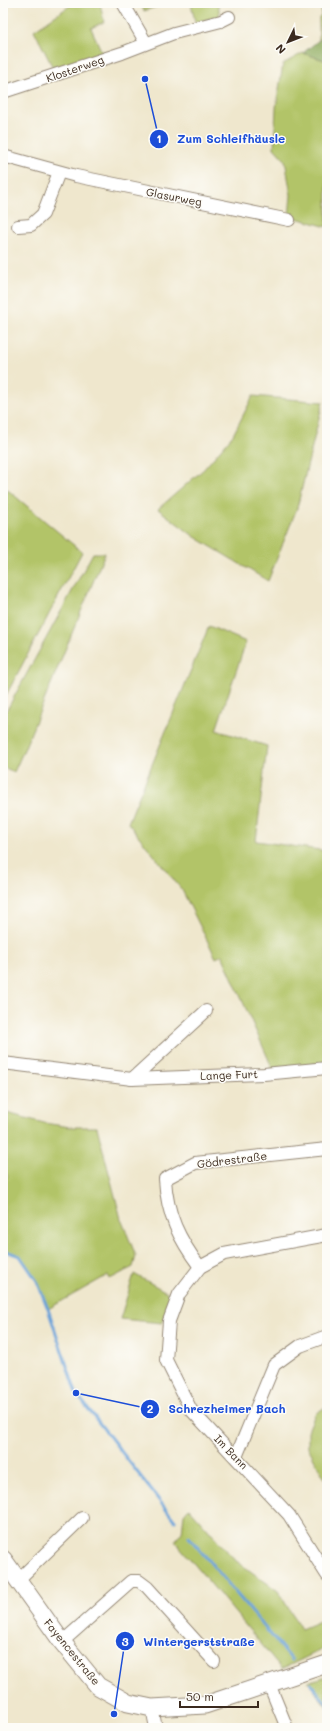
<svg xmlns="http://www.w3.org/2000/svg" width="330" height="1731" viewBox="0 0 330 1731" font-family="Mali,sans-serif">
  <rect width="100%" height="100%" fill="#fdfcf7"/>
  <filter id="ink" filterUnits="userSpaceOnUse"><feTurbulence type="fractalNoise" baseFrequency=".025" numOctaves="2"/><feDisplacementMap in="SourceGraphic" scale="8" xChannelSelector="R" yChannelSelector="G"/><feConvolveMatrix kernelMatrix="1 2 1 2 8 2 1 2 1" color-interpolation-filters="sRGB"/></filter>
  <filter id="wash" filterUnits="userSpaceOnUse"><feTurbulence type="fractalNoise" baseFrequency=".012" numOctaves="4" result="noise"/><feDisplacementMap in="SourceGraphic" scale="16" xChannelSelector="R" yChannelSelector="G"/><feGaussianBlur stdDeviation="0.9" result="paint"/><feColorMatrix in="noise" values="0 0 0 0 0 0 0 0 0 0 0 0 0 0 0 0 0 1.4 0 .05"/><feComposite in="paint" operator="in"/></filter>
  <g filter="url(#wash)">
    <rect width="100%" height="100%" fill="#efe7cd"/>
    <g fill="#b2c467" stroke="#767742">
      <polygon points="74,3 100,3 104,22 91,28 104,57 56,74 34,30"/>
      <polygon points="140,3 168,3 144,11"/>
      <polygon points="191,3 218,3 220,17 195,22"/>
      <polygon points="320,3 327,3 327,39 319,40 319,17 322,14"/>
      <polygon points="303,53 327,61 327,227 289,216 291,195 285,160 274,148 276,108 283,64"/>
      <polygon points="253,396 323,402 297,508 268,581 195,537 158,509 204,469 233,435"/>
      <polygon points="3,486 82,552 3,701"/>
      <polygon points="93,553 105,553 23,752 14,772 3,767 3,717"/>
      <polygon points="209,626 246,642 216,730 267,746 256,841 327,851 327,1063 272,1069 268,1058 222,955 216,958 182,890 128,823"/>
      <polygon points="3,1112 44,1123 70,1127 97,1127 121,1219 136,1256 133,1267 110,1279 108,1275 48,1309 37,1281 20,1256 3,1249 3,1179 8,1176 6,1174 3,1175"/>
      <polygon points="134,1274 172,1295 162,1323 120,1319"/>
      <polygon points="327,1406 327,1483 308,1447 308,1431 315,1414"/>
      <polygon points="189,1508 235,1560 278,1591 301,1629 327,1618 327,1647 282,1669 175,1541 182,1532 184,1514"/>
      <polygon points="327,1676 327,1707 308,1682"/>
    </g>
    <polygon fill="#8daa5c" stroke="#646a3d" points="327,39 327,61 303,53 319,40"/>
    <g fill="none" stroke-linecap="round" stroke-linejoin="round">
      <g stroke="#6aa3d9" stroke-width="3">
        <polyline points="3,1250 20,1256 37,1281 48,1309 76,1393 175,1521"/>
        <polyline points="189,1537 292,1660"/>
        <polyline points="311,1684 327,1704"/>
      </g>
    </g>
  </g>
  <g filter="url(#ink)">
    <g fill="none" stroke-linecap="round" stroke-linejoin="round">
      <g stroke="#958876" stroke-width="14">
        <g id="street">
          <polyline points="123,3 146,43"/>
          <polyline points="3,92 122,53 174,33 221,21 229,17"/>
          <polyline points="3,156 76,176 289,220"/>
          <polyline points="18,226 31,225 43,214 59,172"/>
          <polyline points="3,1063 132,1079 264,1074 327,1068"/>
          <polyline points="132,1079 206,1011"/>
          <polyline points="327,1235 224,1254 200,1267 179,1294 169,1321 166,1360 191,1410 289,1515 327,1575"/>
          <path d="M200 1267C179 1239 167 1215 165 1179L195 1163 327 1149"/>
          <polyline points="236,1457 274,1365 300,1346 327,1336"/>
          <polyline points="18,1580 82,1518"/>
          <polyline points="62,1642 131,1581 139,1581 147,1587 214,1661"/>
          <polyline points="269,1684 287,1728"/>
          <polyline points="152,1708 156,1728"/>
        </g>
      </g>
      <g stroke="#958876" stroke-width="19">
        <polyline id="secondary" points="3,1559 62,1642 98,1686 128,1703 152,1708 205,1705 327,1664"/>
      </g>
      <use href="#street" stroke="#fff" stroke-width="12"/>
      <use href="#secondary" stroke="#fff" stroke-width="17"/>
    </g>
  </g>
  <g text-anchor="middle" stroke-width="3" stroke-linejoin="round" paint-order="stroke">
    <g font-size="11" fill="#3b2a1e" stroke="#fdfcf7">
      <text transform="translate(75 69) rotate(-19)" y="4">Klosterweg</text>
      <text transform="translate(174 197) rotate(11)" y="4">Glasurweg</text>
      <text transform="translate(229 1075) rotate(-2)" y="4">Lange Furt</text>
      <text transform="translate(232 1160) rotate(-7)" y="4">Gödrestraße</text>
      <text transform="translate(231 1452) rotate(46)" y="4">Im Bann</text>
      <text transform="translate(72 1652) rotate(51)" y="4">Fayencestraße</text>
    </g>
  </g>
  <path fill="none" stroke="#1d4ed8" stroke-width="1.5" d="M145 79L159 139M76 1393L150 1409M114 1714L125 1641"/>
  <g fill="#1d4ed8" stroke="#fdfcf7" stroke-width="1.5">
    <circle cx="145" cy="79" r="4"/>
    <circle cx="76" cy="1393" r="4"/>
    <circle cx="114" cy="1714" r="4"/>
    <circle cx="159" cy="139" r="10"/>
    <circle cx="150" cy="1409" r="10"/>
    <circle cx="125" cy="1641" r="10"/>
  </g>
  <g font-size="12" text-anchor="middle" font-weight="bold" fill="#fff">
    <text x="159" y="143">1</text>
    <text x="150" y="1413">2</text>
    <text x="125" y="1646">3</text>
  </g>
  <g font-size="12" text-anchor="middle" font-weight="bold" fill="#1d4ed8" stroke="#fdfcf7" stroke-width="3" stroke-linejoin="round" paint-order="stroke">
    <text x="231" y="143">Zum Schleifhäusle</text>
    <text x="227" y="1413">Schrezheimer Bach</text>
    <text x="199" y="1646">Wintergerststraße</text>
  </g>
  <rect width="330" height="1731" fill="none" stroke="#fdfcf7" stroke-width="16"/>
  <g transform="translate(288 42) rotate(227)" stroke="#fdfcf7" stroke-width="3" paint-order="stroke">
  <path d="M0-3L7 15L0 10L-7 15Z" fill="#3b2a1e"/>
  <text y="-6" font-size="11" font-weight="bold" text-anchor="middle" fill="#3b2a1e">N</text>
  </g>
  <path d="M180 1701v6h78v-6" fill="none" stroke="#3b2a1e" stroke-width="2"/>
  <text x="186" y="1701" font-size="12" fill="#3b2a1e" stroke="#fdfcf7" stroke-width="3" paint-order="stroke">50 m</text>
</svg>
